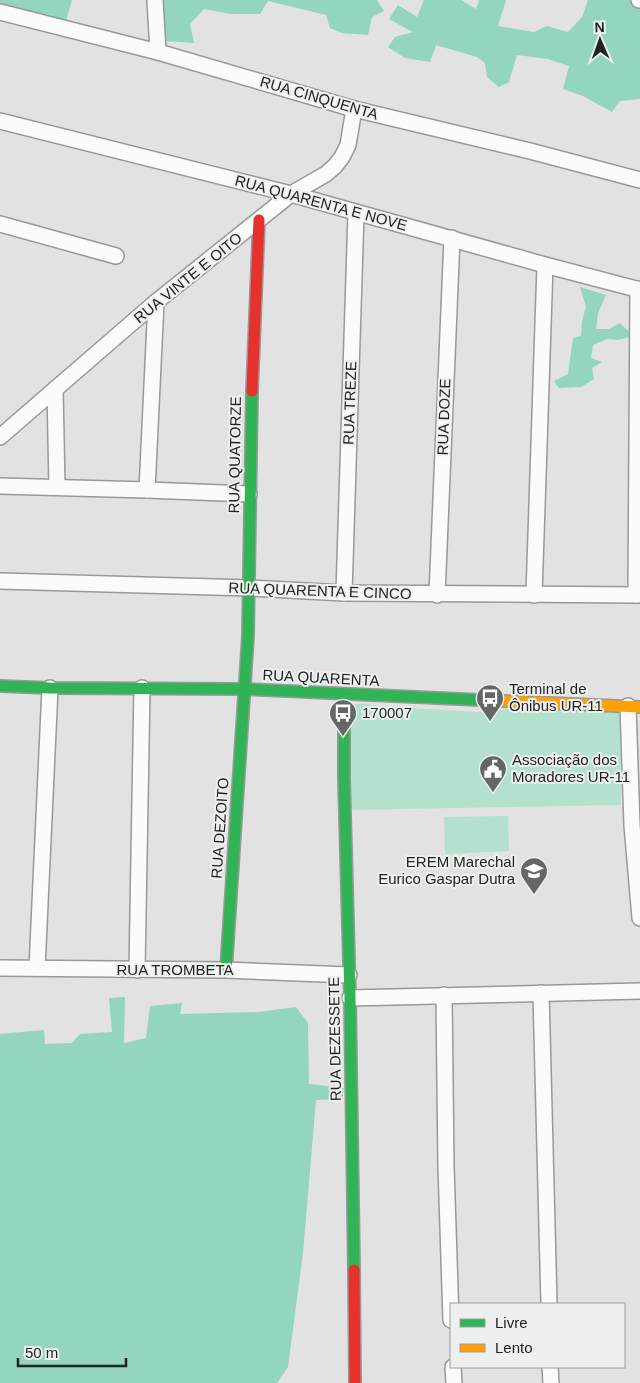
<svg xmlns="http://www.w3.org/2000/svg" width="640" height="1383" viewBox="0 0 640 1383" font-family="Helvetica,sans-serif">
  <rect width="100%" height="100%" fill="#e1e2e1"/>
  <g fill="#b3e1ce">
    <polygon points="352,704 369,704 375,706 478,712 514,708 620,712 621,805 345,810"/>
    <polygon points="508,816 509,851 445,854 444,817"/>
  </g>
  <g fill="#93d5bd">
    <polygon points="0,0 72,0 65,24 0,9"/>
    <polygon points="160,0 377,0 384,11 372,17 368,35 342,33 330,28 326,15 268,1 260,14 231,14 204,9 190,24 194,43 165,41"/>
    <polygon points="424,0 461,0 476,9 479,0 506,0 498,26 534,32 547,26 568,32 582,17 588,0 640,0 640,99 620,101 612,112 583,96 563,89 569,66 548,59 517,55 509,82 499,87 487,77 485,63 477,57 436,45 430,62 405,58 388,47 395,37 413,32 389,19 398,5 417,17"/>
    <polygon points="580,287 606,295 598,313 596,329 609,329 620,323 633,336 618,340 607,339 593,345 591,358 602,362 592,368 594,379 581,387 559,388 554,381 568,374 573,338 581,336 582,321 586,307"/>
    <polygon points="125,997 124,1043 146,1038 150,1006 182,1003 180,1014 259,1012 296,1007 308,1023 309,1084 344,1088 342,1099 316,1100 303,1253 288,1367 277,1383 0,1383 0,1034 44,1030 45,1044 72,1043 80,1034 112,1032 109,998"/>
  </g>
  <g fill="none" stroke-linecap="round" stroke-linejoin="round">
    <g stroke="#989999" stroke-width="18">
      <g id="street">
        <polyline points="155,0 158,52"/>
        <polyline points="639,0 640,0"/>
        <polyline points="0,12 158,52 354,109 530,151 640,180"/>
        <polyline points="0,121 291,194 545,265 640,290"/>
        <polyline points="0,224 116,256"/>
        <polyline points="55,389 57,487"/>
        <polyline points="0,437 156,302 291,194 326,174 335,166 342,157 348,145 354,109"/>
        <polyline points="0,486 147,490 249,494"/>
        <polyline points="147,490 156,302"/>
        <polyline points="0,581 250,588 344,593 640,595"/>
        <polyline points="344,593 356,213"/>
        <polyline points="437,595 452,238"/>
        <polyline points="534,595 545,265"/>
        <polyline points="636,595 638,289"/>
        <polyline points="628,706 632,825 640,918"/>
        <polyline points="0,968 226,970 349,975"/>
        <polyline points="37,968 50,688"/>
        <polyline points="137,970 142,688"/>
        <polyline points="541,993 549,1304"/>
        <polyline points="444,995 446,1166 451,1320"/>
        <polyline points="350,998 640,991"/>
        <polyline points="453,1367 454,1383"/>
        <polyline points="550,1367 551,1383"/>
      </g>
    </g>
    <g stroke="#989999" stroke-width="14">
      <g id="fast">
        <polyline points="0,686 50,688 245,689 502,701"/>
        <polyline points="344,695 344,778 350,998 354,1270"/>
        <polyline points="226,970 248,636 252,391"/>
      </g>
    </g>
    <g stroke="#989999" stroke-width="14">
      <polyline id="slow" points="502,701 640,707"/>
    </g>
    <g stroke="#989999" stroke-width="14">
      <g id="jam">
        <polyline points="252,391 259,220"/>
        <polyline points="354,1270 355,1383"/>
      </g>
    </g>
    <use href="#street" stroke="#fafbfa" stroke-width="15"/>
    <use href="#fast" stroke="#30b455" stroke-width="11"/>
    <use href="#slow" stroke="#ff9f0a" stroke-width="11"/>
    <use href="#jam" stroke="#e5322d" stroke-width="11"/>
  </g>
  <defs>
    <g id="bus-pin" transform="scale(1.4375)"><path d="M0 17L-7.5 6A9.5 9.5 0 1 1 7.5 6Z" fill="#656666" stroke="#edf0ef"/><path d="M-5-6H5V4H4V6H2V4H-2V6H-4V4H-5ZM-3.5-4V0h7V-4ZM-3.5 1.2v1.5H-2V1.2ZM2 1.2v1.5H3.5V1.2Z" fill="#fff"/></g>
    <g id="civic-pin" transform="scale(1.4375)"><path d="M0 17L-7.5 6A9.5 9.5 0 1 1 7.5 6Z" fill="#656666" stroke="#edf0ef"/><path d="M-.6-6.5H3V-4.5H.6V-3L4-1V1h2V6H-6V1h2V-1L-.6-3ZM-1.2 2.5V6h2.4V2.5Z" fill="#fff"/></g>
    <g id="school-pin" transform="scale(1.4375)"><path d="M0 17L-7.5 6A9.5 9.5 0 1 1 7.5 6Z" fill="#656666" stroke="#edf0ef"/><path d="M0-5L7-2L0 1L-7-2ZM-4 1L0 2.5L4 1V4Q0 6-4 4Z" fill="#fff"/></g>
  </defs>
  <g fill-rule="evenodd">
    <use href="#bus-pin" x="490" y="698"/>
    <use href="#bus-pin" x="343" y="713"/>
    <use href="#civic-pin" x="493" y="769"/>
    <use href="#school-pin" x="534" y="871"/>
  </g>
  <g text-anchor="middle" stroke-width="4" stroke-linejoin="round" paint-order="stroke">
    <g font-size="15" fill="#222323" stroke="#edf0ef">
      <text transform="translate(319 98) rotate(16)" y="5">RUA CINQUENTA</text>
      <text transform="translate(321 203) rotate(15)" y="5">RUA QUARENTA E NOVE</text>
      <text transform="translate(188 278) rotate(-39)" y="5">RUA VINTE E OITO</text>
      <text transform="translate(350 403) rotate(-88)" y="5">RUA TREZE</text>
      <text transform="translate(444 417) rotate(-88)" y="5">RUA DOZE</text>
      <text transform="translate(235 455) rotate(-89)" y="5">RUA QUATORZE</text>
      <text transform="translate(320 591) rotate(2)" y="5">RUA QUARENTA E CINCO</text>
      <text transform="translate(321 678) rotate(3)" y="5">RUA QUARENTA</text>
      <text transform="translate(220 828) rotate(-86)" y="5">RUA DEZOITO</text>
      <text x="175" y="975">RUA TROMBETA</text>
      <text transform="translate(335 1039) rotate(-91)" y="5">RUA DEZESSETE</text>
    </g>
    <g font-size="15" fill="#222323" stroke="#edf0ef" text-anchor="start">
      <text x="509" y="694">Terminal de<tspan x="509" dy="17">Ônibus UR-11</tspan></text>
      <text x="362" y="718">170007</text>
      <text x="512" y="765">Associação dos<tspan x="512" dy="17">Moradores UR-11</tspan></text>
      <text x="515" y="867" text-anchor="end">EREM Marechal<tspan x="515" dy="17">Eurico Gaspar Dutra</tspan></text>
    </g>
  </g>
  <rect x="450" y="1303" width="175" height="65" fill="#edf0ef" stroke="#9c9e9d"/>
  <rect x="460" y="1319" width="25" height="8" fill="#30b455" stroke="#9c9e9d"/>
  <text x="495" y="1328" font-size="15" fill="#222323">Livre</text>
  <rect x="460" y="1344" width="25" height="8" fill="#ff9f0a" stroke="#9c9e9d"/>
  <text x="495" y="1353" font-size="15" fill="#222323">Lento</text>
  <g transform="translate(600 40) rotate(358)" stroke="#edf0ef" stroke-width="4" paint-order="stroke">
  <path d="M0-4L9 19L0 12L-9 19Z" fill="#222323"/>
  <text y="-8" font-size="14" font-weight="bold" text-anchor="middle" fill="#222323">N</text>
  </g>
  <path d="M18 1358v8h108v-8" fill="none" stroke="#222323" stroke-width="2.5"/>
  <text x="25" y="1358" font-size="15" fill="#222323" stroke="#edf0ef" stroke-width="4" paint-order="stroke">50 m</text>
</svg>
